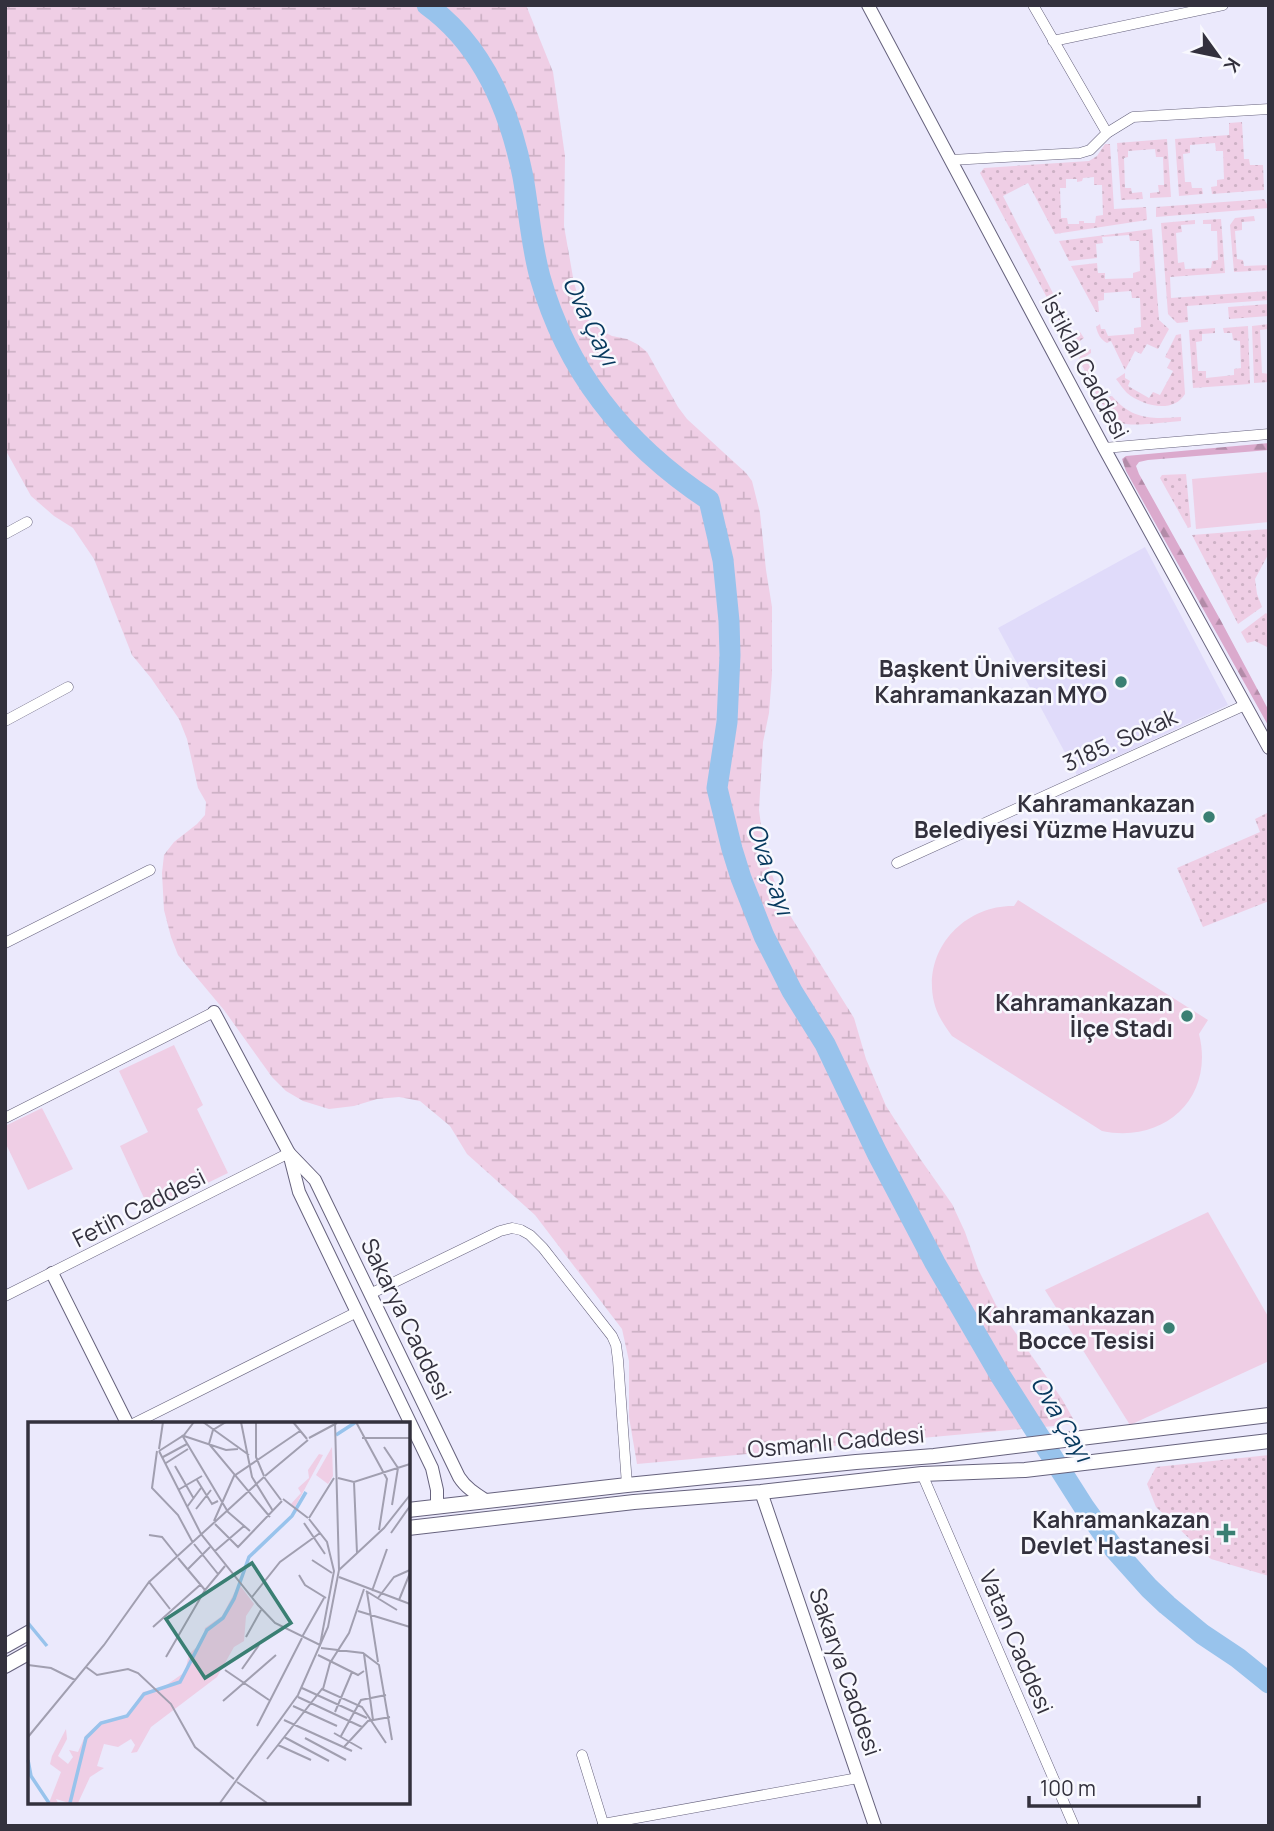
<svg xmlns="http://www.w3.org/2000/svg" width="1274" height="1831" viewBox="0 0 1274 1831" font-family="Manrope,sans-serif">
  <defs>
    <pattern id="grass-dots" width="8" height="8" patternUnits="userSpaceOnUse" patternTransform="scale(1.75)"><rect width="8" height="8" fill="#efcee5"/><path d="M2 2h.1M6 6h.1" fill="none" stroke="#cdb1c5" stroke-width="1.8" stroke-linecap="round"/></pattern>
    <pattern id="forest-firs" width="22" height="20" patternUnits="userSpaceOnUse" patternTransform="scale(1.75)"><rect width="22" height="20" fill="#dbaacd"/><path d="M5 1l3.5 6h-7zM16 11l3.5 6h-7z" fill="#b28ba8"/></pattern>
    <pattern id="wetland-marsh" width="20" height="14" patternUnits="userSpaceOnUse" patternTransform="scale(1.75)"><rect width="20" height="14" fill="#efcee5"/><path d="M1 5h8M5 5V1M11 12h8M15 12V8" fill="none" stroke="#cdb1c5"/></pattern>
  </defs>
  <rect width="100%" height="100%" fill="#ebe9fc"/>
  <polygon fill="#e0dbfa" points="1145,547 1228,705 1077,775 998,628"/>
  <g fill="url(#grass-dots)" fill-rule="evenodd">
    <polygon points="1242,122 1244,159 1249,159 1250,165 1263,165 1264,190 1212,194 1211,187 1217,186 1217,180 1224,179 1223,151 1216,151 1215,143 1190,145 1190,153 1183,154 1185,182 1191,182 1192,188 1202,188 1203,194 1179,196 1175,139 1229,135 1229,123"/>
    <polygon points="1167,139 1171,197 1150,198 1150,193 1159,192 1158,185 1164,185 1163,157 1156,157 1155,149 1128,151 1128,157 1124,158 1125,188 1131,188 1132,193 1142,192 1143,199 1121,200 1117,143"/>
    <path d="M1105 144H1110L1114 209 1146 207 1147 220 1055 234 1028 183 1003 196 1074 334 1080 332 1084 338 1073 346 980 173 984 168 1089 161 1097 156ZM1094 177V185H1102L1103 215 1096 216 1095 223H1084V221H1079V224H1068L1067 218H1061L1060 188H1066V179H1077V182L1082 181 1083 178Z"/>
    <polygon points="1264,199 1269,208 1156,217 1156,207"/>
    <polygon points="1254,216 1255,221 1242,222 1242,230 1235,231 1237,259 1243,260 1244,266 1269,265 1269,270 1234,272 1230,225 1235,218"/>
    <polygon points="1221,219 1225,273 1170,277 1171,298 1269,291 1269,300 1187,306 1188,322 1177,323 1168,314 1161,223 1195,220 1195,224 1181,225 1182,232 1176,233 1178,263 1184,262 1185,269 1211,268 1212,261 1218,260 1217,231 1211,231 1211,224 1203,224 1203,220"/>
    <path d="M1152 229 1159 320 1169 329 1158 349 1147 344 1141 354 1135 351 1125 370 1111 341 1107 343C1100 339 1098 334 1096 327L1100 324 1101 329H1105L1108 336 1134 334V328L1141 327 1140 298H1132L1131 291 1104 293V300L1098 301 1099 312H1096L1071 266 1097 263 1098 273H1105V279L1133 278V273L1140 271 1139 241H1130L1129 235 1102 237 1103 243 1096 244 1097 258 1069 261 1059 241Z"/>
    <polygon points="1269,304 1269,316 1229,319 1228,307"/>
    <polygon points="1269,324 1269,329 1260,330 1262,373 1269,374 1269,382 1254,383 1252,326"/>
    <polygon points="1248,326 1250,384 1193,388 1189,330 1215,328 1215,333 1202,334 1202,341 1196,342 1198,371 1206,371 1206,378 1234,375 1234,369 1241,368 1240,341 1233,340 1232,333 1224,333 1223,328"/>
    <path d="M1181 334 1185 394C1173 414 1143 406 1127 393 1123 389 1120 384 1116 379L1125 373V378L1130 381 1128 386 1149 398 1153 392 1160 395 1173 371 1167 368 1171 360 1165 357 1176 335Z"/>
    <path d="M1091 349V353L1085 357 1106 398 1112 396C1132 420 1152 419 1181 417V421C1164 422 1142 426 1126 424 1105 422 1088 376 1079 359L1081 354Z"/>
    <polygon points="1186,474 1191,527 1188,528 1160,478 1162,475"/>
    <polygon points="1269,529 1269,553 1255,579 1257,594 1262,607 1238,624 1192,535"/>
    <polygon points="1266,613 1269,616 1269,648 1255,641 1247,643 1241,632"/>
    <polygon points="1269,812 1269,901 1203,927 1177,868 1260,832 1255,819"/>
    <polygon points="1269,1455 1269,1576 1211,1559 1156,1507 1147,1484 1156,1467"/>
  </g>
  <polygon fill="url(#forest-firs)" points="1269,443 1269,450 1148,460 1139,462 1136,466 1139,474 1221,621 1269,711 1269,727 1126,471 1122,459 1126,456"/>
  <polygon fill="url(#wetland-marsh)" points="5,5 526,5 553,72 565,156 564,226 574,283 581,306 587,319 602,331 612,336 627,339 637,344 647,352 678,407 687,419 746,473 752,481 760,513 766,570 772,607 772,674 769,713 763,742 759,810 765,856 783,904 854,1018 866,1059 886,1106 921,1160 952,1204 965,1232 978,1269 996,1305 1062,1399 1076,1424 637,1464 629,1417 629,1361 622,1329 535,1215 467,1154 450,1126 420,1101 399,1097 377,1099 354,1106 329,1109 303,1101 286,1091 272,1077 224,1010 178,955 171,937 164,910 162,873 164,855 174,842 197,824 205,815 206,802 198,788 187,739 179,719 151,678 132,655 94,559 73,528 54,516 31,496 5,449"/>
  <g fill="#efcee5">
    <polygon points="1269,472 1269,522 1196,529 1192,479"/>
    <path d="M1018 900 1208 1020 1199 1034C1215 1098 1164 1144 1102 1131L952 1036C944 1025 937 1015 934 1002 922 951 963 905 1014 906Z"/>
    <polygon points="174,1045 203,1105 197,1109 228,1173 150,1211 120,1146 148,1132 119,1071"/>
    <polygon points="42,1108 73,1169 28,1190 5,1142 5,1126"/>
    <polygon points="1208,1212 1269,1318 1269,1361 1130,1425 1045,1290"/>
  </g>
  <g fill="none" stroke-linecap="round" stroke-linejoin="round">
    <path stroke="#98c3ec" stroke-width="21" d="M427 5C484 46 510 111 523 177 529 211 531 244 540 277 567 373 627 446 709 500L723 560 729 621 730 655 727 722 717 788 732 849 741 878 764 936 792 991 825 1044 877 1153 935 1263 1000 1375 1084 1507 1115 1550 1149 1588 1167 1605 1202 1634 1238 1658 1269 1683"/>
    <g stroke="#66627d" stroke-width="11">
      <g id="minor">
        <polyline points="1033,5 1107,133"/>
        <polyline points="1053,41 1223,5"/>
        <polyline points="951,160 1080,153 1090,150 1107,133 1133,117 1269,109"/>
        <polyline points="1104,448 1269,434"/>
        <polyline points="5,534 27,522"/>
        <polyline points="5,721 68,687"/>
        <polyline points="897,863 1245,705"/>
        <polyline points="5,943 150,870"/>
        <polyline points="5,1118 214,1012"/>
        <polyline points="370,1294 500,1231 512,1228 521,1230 530,1235 543,1248 612,1336 616,1345 618,1360 627,1485"/>
        <polyline points="5,1296 289,1153"/>
        <polyline points="135,1423 357,1312"/>
        <polyline points="922,1474 1074,1826"/>
        <polyline points="582,1755 604,1826"/>
        <polyline points="603,1824 858,1778"/>
      </g>
    </g>
    <g stroke="#66627d" stroke-width="14">
      <g id="tertiary">
        <polyline points="868,5 1104,448 1269,748"/>
        <polyline points="214,1012 289,1153 299,1192 432,1468 437,1490 437,1507"/>
        <path d="M289 1153 315 1180 459 1477C466 1488 476 1494 487 1501"/>
        <polyline points="52,1273 127,1423"/>
        <polyline points="761,1492 875,1826"/>
      </g>
    </g>
    <g stroke="#66627d" stroke-width="16">
      <g id="secondary">
        <polyline points="408,1510 627,1485 856,1462 934,1456 1269,1415"/>
        <polyline points="408,1528 634,1502 761,1492 922,1474 1025,1470 1269,1441"/>
        <polyline points="5,1646 30,1632"/>
        <polyline points="5,1666 30,1652"/>
      </g>
    </g>
    <use href="#minor" stroke="#fff" stroke-width="10"/>
    <use href="#tertiary" stroke="#fff" stroke-width="12"/>
    <use href="#secondary" stroke="#fff" stroke-width="14"/>
  </g>
  <g fill="#3a7f73" stroke="#f8f8fe" stroke-width="2.5">
    <circle cx="1121" cy="682" r="7"/>
    <circle cx="1209" cy="817" r="7"/>
    <circle cx="1187" cy="1016" r="7"/>
    <circle cx="1169" cy="1328" r="7"/>
    <path d="M1222.5 1522.5h7v7h7v7h-7v7h-7v-7h-7v-7h7z"/>
  </g>
  <g text-anchor="middle" stroke-width="5" stroke-linejoin="round" paint-order="stroke">
    <g font-size="23" fill="#33313d" stroke="#f8f8fe">
      <text transform="translate(1085 367) rotate(62)" y="8">İstiklal Caddesi</text>
      <text transform="translate(1120 740) rotate(-24)" y="8">3185. Sokak</text>
      <text transform="translate(139 1208) rotate(-27)" y="8">Fetih Caddesi</text>
      <text transform="translate(406 1319) rotate(64)" y="8">Sakarya Caddesi</text>
      <text transform="translate(836 1442) rotate(-5)" y="8">Osmanlı Caddesi</text>
      <text transform="translate(1016 1642) rotate(67)" y="8">Vatan Caddesi</text>
      <text transform="translate(845 1672) rotate(71)" y="8">Sakarya Caddesi</text>
    </g>
    <g font-size="23" font-weight="bold" fill="#33313d" stroke="#f8f8fe" text-anchor="end">
      <text x="1107" y="677">Başkent Üniversitesi<tspan x="1107" dy="26">Kahramankazan MYO</tspan></text>
      <text x="1195" y="812">Kahramankazan<tspan x="1195" dy="26">Belediyesi Yüzme Havuzu</tspan></text>
      <text x="1173" y="1011">Kahramankazan<tspan x="1173" dy="26">İlçe Stadı</tspan></text>
      <text x="1155" y="1323">Kahramankazan<tspan x="1155" dy="26">Bocce Tesisi</tspan></text>
      <text x="1210" y="1528">Kahramankazan<tspan x="1210" dy="26">Devlet Hastanesi</tspan></text>
    </g>
    <g font-size="24" font-style="italic" fill="#06385d" stroke="#f8f8fe">
      <text transform="translate(590 321) rotate(64)" y="8">Ova Çayı</text>
      <text transform="translate(770 869) rotate(71)" y="8">Ova Çayı</text>
      <text transform="translate(1061 1419) rotate(59)" y="8">Ova Çayı</text>
    </g>
  </g>
  <g transform="translate(28 1422)">
    <rect width="382" height="382" fill="#ebe9fc"/>
    <path d="M304 25 305 54 300 62 288 53ZM291 32 295 33 267 85 263 82 273 71 270 66 281 56 280 48Z" fill="#efcee5"/>
    <path d="M211 162 226 182 218 194 216 219 206 225 189 255 123 305 109 330 103 331 107 323 103 317 90 325 76 322 69 344 76 346 62 355 50 381 43 380 46 370 41 381 28 377 30 381H21L33 350 22 342 24 334 38 307 39 317 30 334 40 342 45 335 41 328 50 330 57 314 72 300 99 293 115 270 137 264 157 250 161 232 174 220 177 206 194 194Z" fill="#efcee5"/>
    <path fill="none" stroke="#98c3ec" stroke-width="3.5" d="M308 13 328 0M0 201 19 224M0 338 3 354 21 381M42 381 58 316 73 301 99 294 116 272 152 260 179 208 195 196 206 177 221 135 264 94 278 70"/>
    <path fill="none" stroke="#a19fb0" stroke-width="2" d="M175 0 221 33M198 0 185 8 181 22 242 95M213 0 224 55 245 89M228 0V35L236 54M265 0 279 17M328 0 359 57 351 108M154 13 200 90M156 14 198 28 210 27M281 16 309 1M334 16H382M356 25 370 46 364 83M131 27 135 0M129 29 124 66 150 93 165 121M131 29 173 112 230 183 247 201 292 223 306 149 299 120 281 97M131 29 156 13 166 0M135 35 159 22M138 41 160 27M147 44 166 77M237 54 280 18M236 55 253 78M310 56 326 60 382 42M169 58 184 82 190 79M326 60 329 131M150 68 174 54M255 77 280 96M159 85 173 66M168 87 183 68M200 90 222 109M281 96 306 56M186 99 206 54 272 9M276 101 297 132M187 102 210 125 254 79M363 111 382 84M121 113 134 115 150 135M166 122 190 152M187 129 216 104M150 136 177 168M284 138 304 151M159 148 182 125M311 148 356 106 382 73M271 153 277 163 298 176M311 155 382 182M121 160 236 55M338 169 369 188M344 169 359 127M339 170 350 240M224 175 252 140 292 111M350 176 366 155 382 148M371 178 382 151M330 189 382 205M125 205 172 163M218 215 233 188M274 215 296 176M293 226 335 231 351 243 364 318M336 232 345 298M290 233 330 253 336 249M138 235 177 168 197 144M0 243 23 246 47 258M58 245 69 253 100 247 110 251 143 282 167 325 206 357M214 247 231 223M197 248 241 278M274 266 339 296M295 267 302 241 321 211 336 167M270 275 334 305M195 279 248 233M265 284 309 304M307 290 324 250M256 298 324 329M229 304 274 216M306 311 334 327M313 314 333 278 358 273M0 315 76 223 121 160 142 187M256 315 301 339M277 316 318 338M250 323 283 338M316 325 340 299 362 295M239 337 294 267 334 285 358 321M209 360 239 381M192 381 270 273 300 205 311 148 307 0"/>
    <path fill="#3a7f73" fill-opacity="0.15" stroke="#3a7f73" stroke-width="3.5" d="M224 141 263 201 177 256 138 197Z"/>
    <rect width="382" height="382" fill="none" stroke="#33313d" stroke-width="3.5"/>
  </g>
  <rect width="1274" height="1831" fill="none" stroke="#33313d" stroke-width="14"/>
  <g transform="translate(1218 56) rotate(123)" stroke="#f8f8fe" stroke-width="5" paint-order="stroke">
  <path d="M0-5L12 26L0 18L-12 26Z" fill="#33313d"/>
  <text y="-10" font-size="19" font-weight="bold" text-anchor="middle" fill="#33313d">K</text>
  </g>
  <path d="M1029 1796v10h170v-10" fill="none" stroke="#33313d" stroke-width="3.5"/>
  <text x="1040" y="1796" font-size="21" fill="#33313d" stroke="#f8f8fe" stroke-width="5" paint-order="stroke">100 m</text>
</svg>
